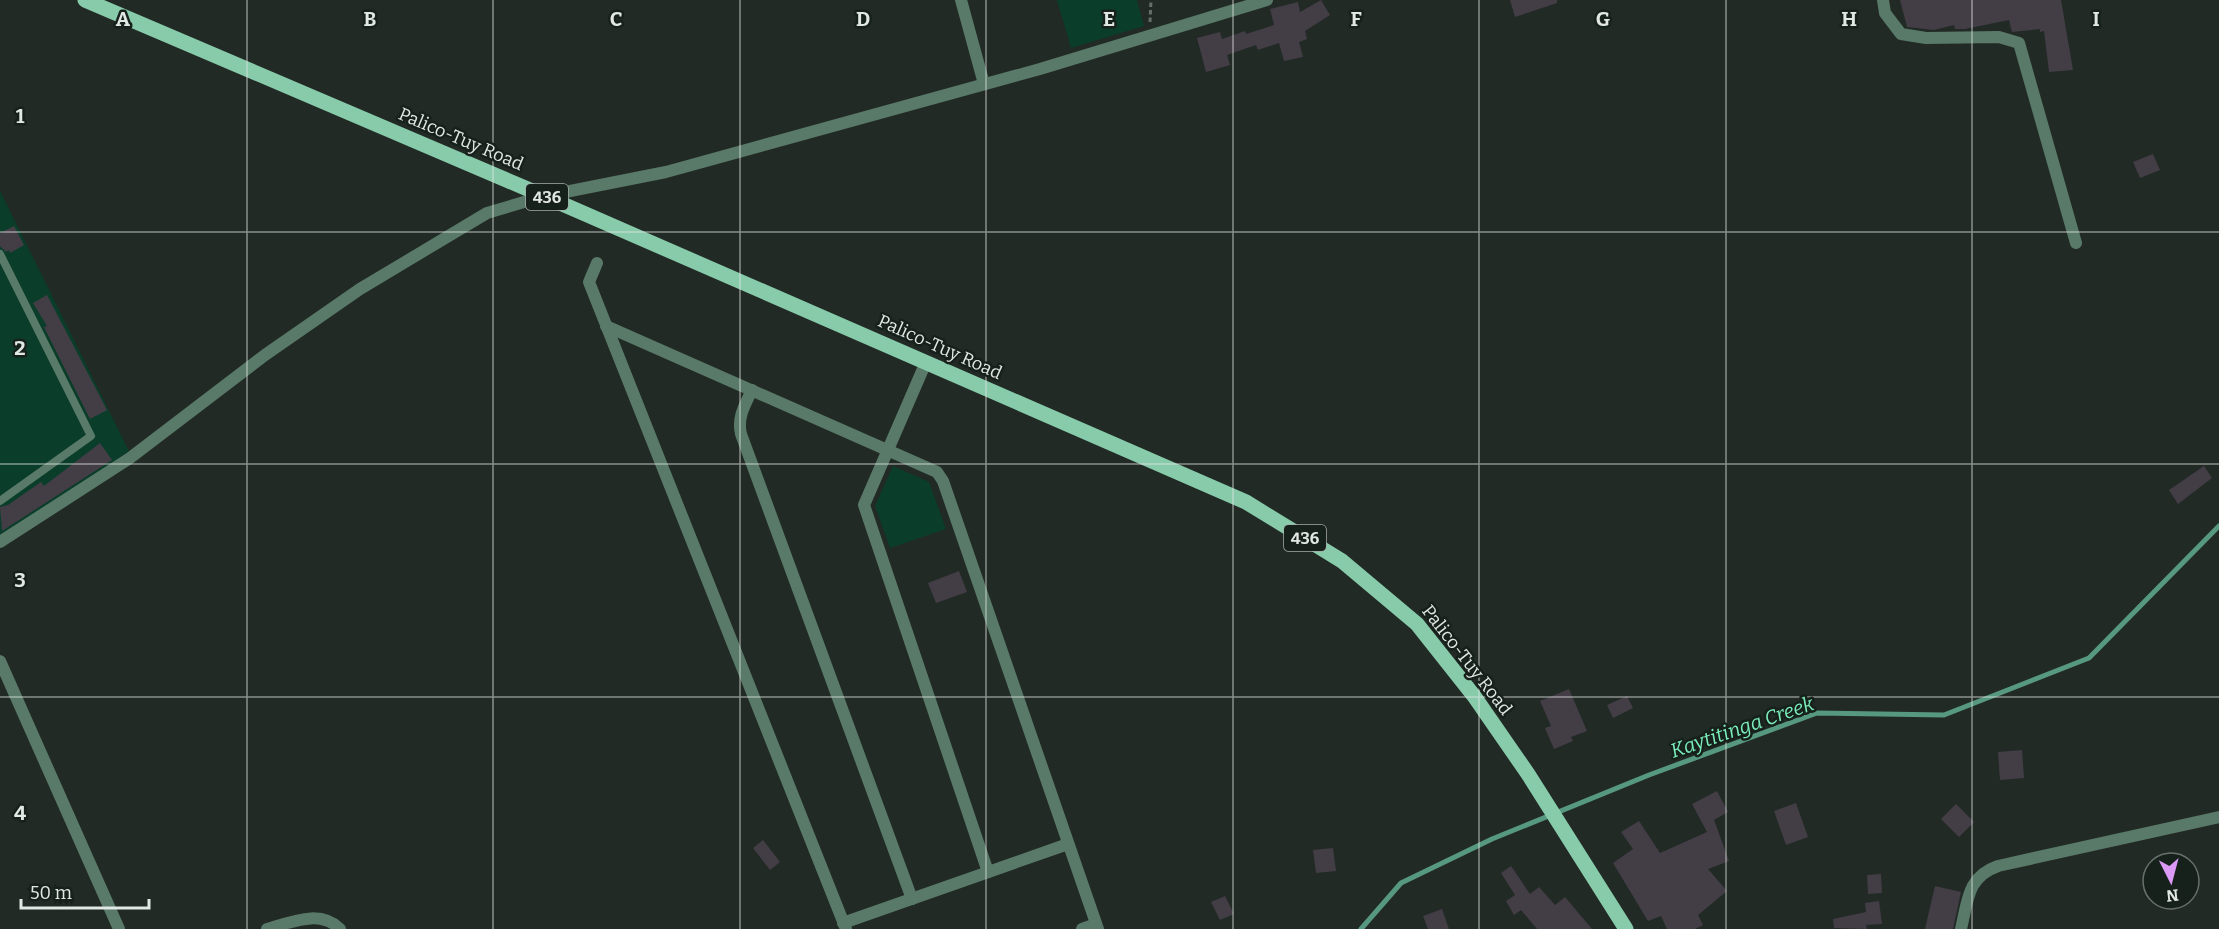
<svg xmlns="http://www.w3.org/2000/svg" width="2219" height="929" viewBox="0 0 2219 929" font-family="Bitter,serif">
  <rect width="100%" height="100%" fill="#212a25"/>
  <g fill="#0a3e2a">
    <polygon points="1057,0 1137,0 1144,26 1071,48"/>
    <polygon points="0,191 129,451 0,542"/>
    <polygon points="893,466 929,482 946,529 890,548 875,506"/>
  </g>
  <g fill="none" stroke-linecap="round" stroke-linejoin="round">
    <polyline stroke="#579880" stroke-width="5" points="1361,929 1401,883 1492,839 1649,775 1817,713 1944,715 2089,658 2219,526"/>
  </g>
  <g fill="#433d46">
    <polygon points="1321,0 1330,15 1305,31 1307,39 1299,42 1303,57 1284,61 1279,43 1258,50 1256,45 1227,55 1230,65 1206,72 1197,38 1220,32 1222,39 1245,31 1246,34 1274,25 1270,9 1298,2 1300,12"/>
    <polygon points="1510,0 1557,0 1557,3 1515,17"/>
    <polygon points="1900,0 2061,0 2073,70 2049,72 2044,31 2040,32 2040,29 2012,32 2009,20 1965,29 1955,29 1954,25 1934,30 1907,27"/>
    <polygon points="2153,154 2160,170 2140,178 2133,162"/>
    <polygon points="14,226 24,245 10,253 9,250 6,252 0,246 0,233"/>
    <polygon points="47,295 107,410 90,419 44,327 47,326 33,303"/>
    <polygon points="100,443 112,460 2,531 0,507 8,505 41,482 44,486"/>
    <polygon points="2204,466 2212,478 2178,504 2169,490"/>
    <polygon points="959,571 967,592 936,603 928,583"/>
    <polygon points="1569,689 1587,731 1571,737 1573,741 1554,749 1545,728 1551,726 1540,701"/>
    <polygon points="1627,696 1633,708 1613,718 1607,705"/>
    <polygon points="2022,750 2024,778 2000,780 1998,752"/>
    <polygon points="1717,791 1728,812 1714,820 1729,861 1708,869 1727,891 1698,915 1703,925 1695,929 1667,929 1661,916 1648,921 1613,863 1633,849 1621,832 1639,821 1660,853 1707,832 1692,804"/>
    <polygon points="1796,803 1808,837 1786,845 1774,811"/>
    <polygon points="1956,804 1974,822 1959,837 1941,819"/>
    <polygon points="763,840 780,862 770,870 753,848"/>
    <polygon points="1333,848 1336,871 1316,873 1313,850"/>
    <polygon points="1511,866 1530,894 1539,887 1555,905 1565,897 1592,929 1537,929 1521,910 1514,915 1506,901 1515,895 1501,873"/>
    <polygon points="1881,874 1882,893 1868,894 1867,875"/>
    <polygon points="1935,886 1961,892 1953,929 1925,929"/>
    <polygon points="1225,896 1234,914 1220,920 1211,902"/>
    <polygon points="1879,901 1882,924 1866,925 1867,929 1834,928 1833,919 1866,912 1865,903"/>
    <polygon points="1442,909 1449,929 1428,929 1423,916"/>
  </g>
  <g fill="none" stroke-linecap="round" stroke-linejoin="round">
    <polyline stroke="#676f6a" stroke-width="3" stroke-dasharray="4.5 3" stroke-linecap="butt" points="1150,22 1151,0"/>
    <polyline stroke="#597969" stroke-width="8" points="0,254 91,436 0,501"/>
    <g stroke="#597969" stroke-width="12">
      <polyline points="961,0 984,84"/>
      <polyline points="1883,0 1885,13 1901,34 1926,38 1999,37 2019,43 2076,243"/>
      <polyline points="597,263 589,282 846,929"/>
      <polyline points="606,326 937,472 943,481 1098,929"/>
      <polyline points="926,362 864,505 988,872"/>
      <path d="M752 390C745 405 737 417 741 434L912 899"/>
      <polyline points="0,542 130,458 265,355 360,289 487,213 544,196"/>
      <polyline points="0,661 119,929"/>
      <polyline points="843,923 1068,844"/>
      <path d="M267 929C292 922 320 909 340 929"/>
      <polyline points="1082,929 1096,924"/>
      <path d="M1961 929C1968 900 1967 877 1998 866L2219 817"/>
    </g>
    <polyline stroke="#597969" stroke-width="12" points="545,196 666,172 1040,69 1267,0"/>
    <polyline stroke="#87cbaa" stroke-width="15" points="85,0 544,196 1246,502 1342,561 1417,624 1474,696 1528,774 1626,929"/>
  </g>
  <path fill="none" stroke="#e2e8e5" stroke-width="1.5" stroke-opacity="0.55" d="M247 0V929M493 0V929M740 0V929M986 0V929M1233 0V929M1479 0V929M1726 0V929M1972 0V929M0 232H2219M0 464H2219M0 697H2219"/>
  <g text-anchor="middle" stroke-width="5" stroke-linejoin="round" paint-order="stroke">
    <g fill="#17211c" stroke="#a5aca9" stroke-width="1.5">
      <rect x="526" y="184" width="42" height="26" rx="4.5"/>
      <rect x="1284" y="525" width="42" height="26" rx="4.5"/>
    </g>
    <g font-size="16" font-weight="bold" fill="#e2e8e5">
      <text x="547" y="203">436</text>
      <text x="1305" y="544">436</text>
    </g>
    <g font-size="18" fill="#e2e8e5" stroke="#17211c">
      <text transform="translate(461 139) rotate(23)" y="6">Palico-Tuy Road</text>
      <text transform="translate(940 347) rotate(24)" y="6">Palico-Tuy Road</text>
      <text transform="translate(1467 660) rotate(52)" y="6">Palico-Tuy Road</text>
    </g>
    <g font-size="20" font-style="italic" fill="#7beebb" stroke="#17211c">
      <text transform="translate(1742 727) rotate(-19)" y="7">Kaytitinga Creek</text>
    </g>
  </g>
  <g font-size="20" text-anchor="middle" font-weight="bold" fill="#e2e8e5" stroke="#17211c" stroke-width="5" stroke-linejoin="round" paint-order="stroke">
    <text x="123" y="26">A</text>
    <text x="370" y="26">B</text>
    <text x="616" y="26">C</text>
    <text x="863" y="26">D</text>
    <text x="1109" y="26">E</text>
    <text x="1356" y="26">F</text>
    <text x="1603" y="26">G</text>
    <text x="1849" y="26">H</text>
    <text x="2096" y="26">I</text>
    <text x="20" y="123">1</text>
    <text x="20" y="355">2</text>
    <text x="20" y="587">3</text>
    <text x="20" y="820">4</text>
  </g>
  <g transform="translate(2171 881) rotate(174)"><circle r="28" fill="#17211c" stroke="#68716c" stroke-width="1.5"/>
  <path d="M0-4.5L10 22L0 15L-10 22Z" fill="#da9af6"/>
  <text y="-9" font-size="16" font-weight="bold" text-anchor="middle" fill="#e2e8e5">N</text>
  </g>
  <path d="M21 899v9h128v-9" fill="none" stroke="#e2e8e5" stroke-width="3"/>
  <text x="30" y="899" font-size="18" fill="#e2e8e5" stroke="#17211c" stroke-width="4.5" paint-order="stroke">50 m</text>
</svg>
